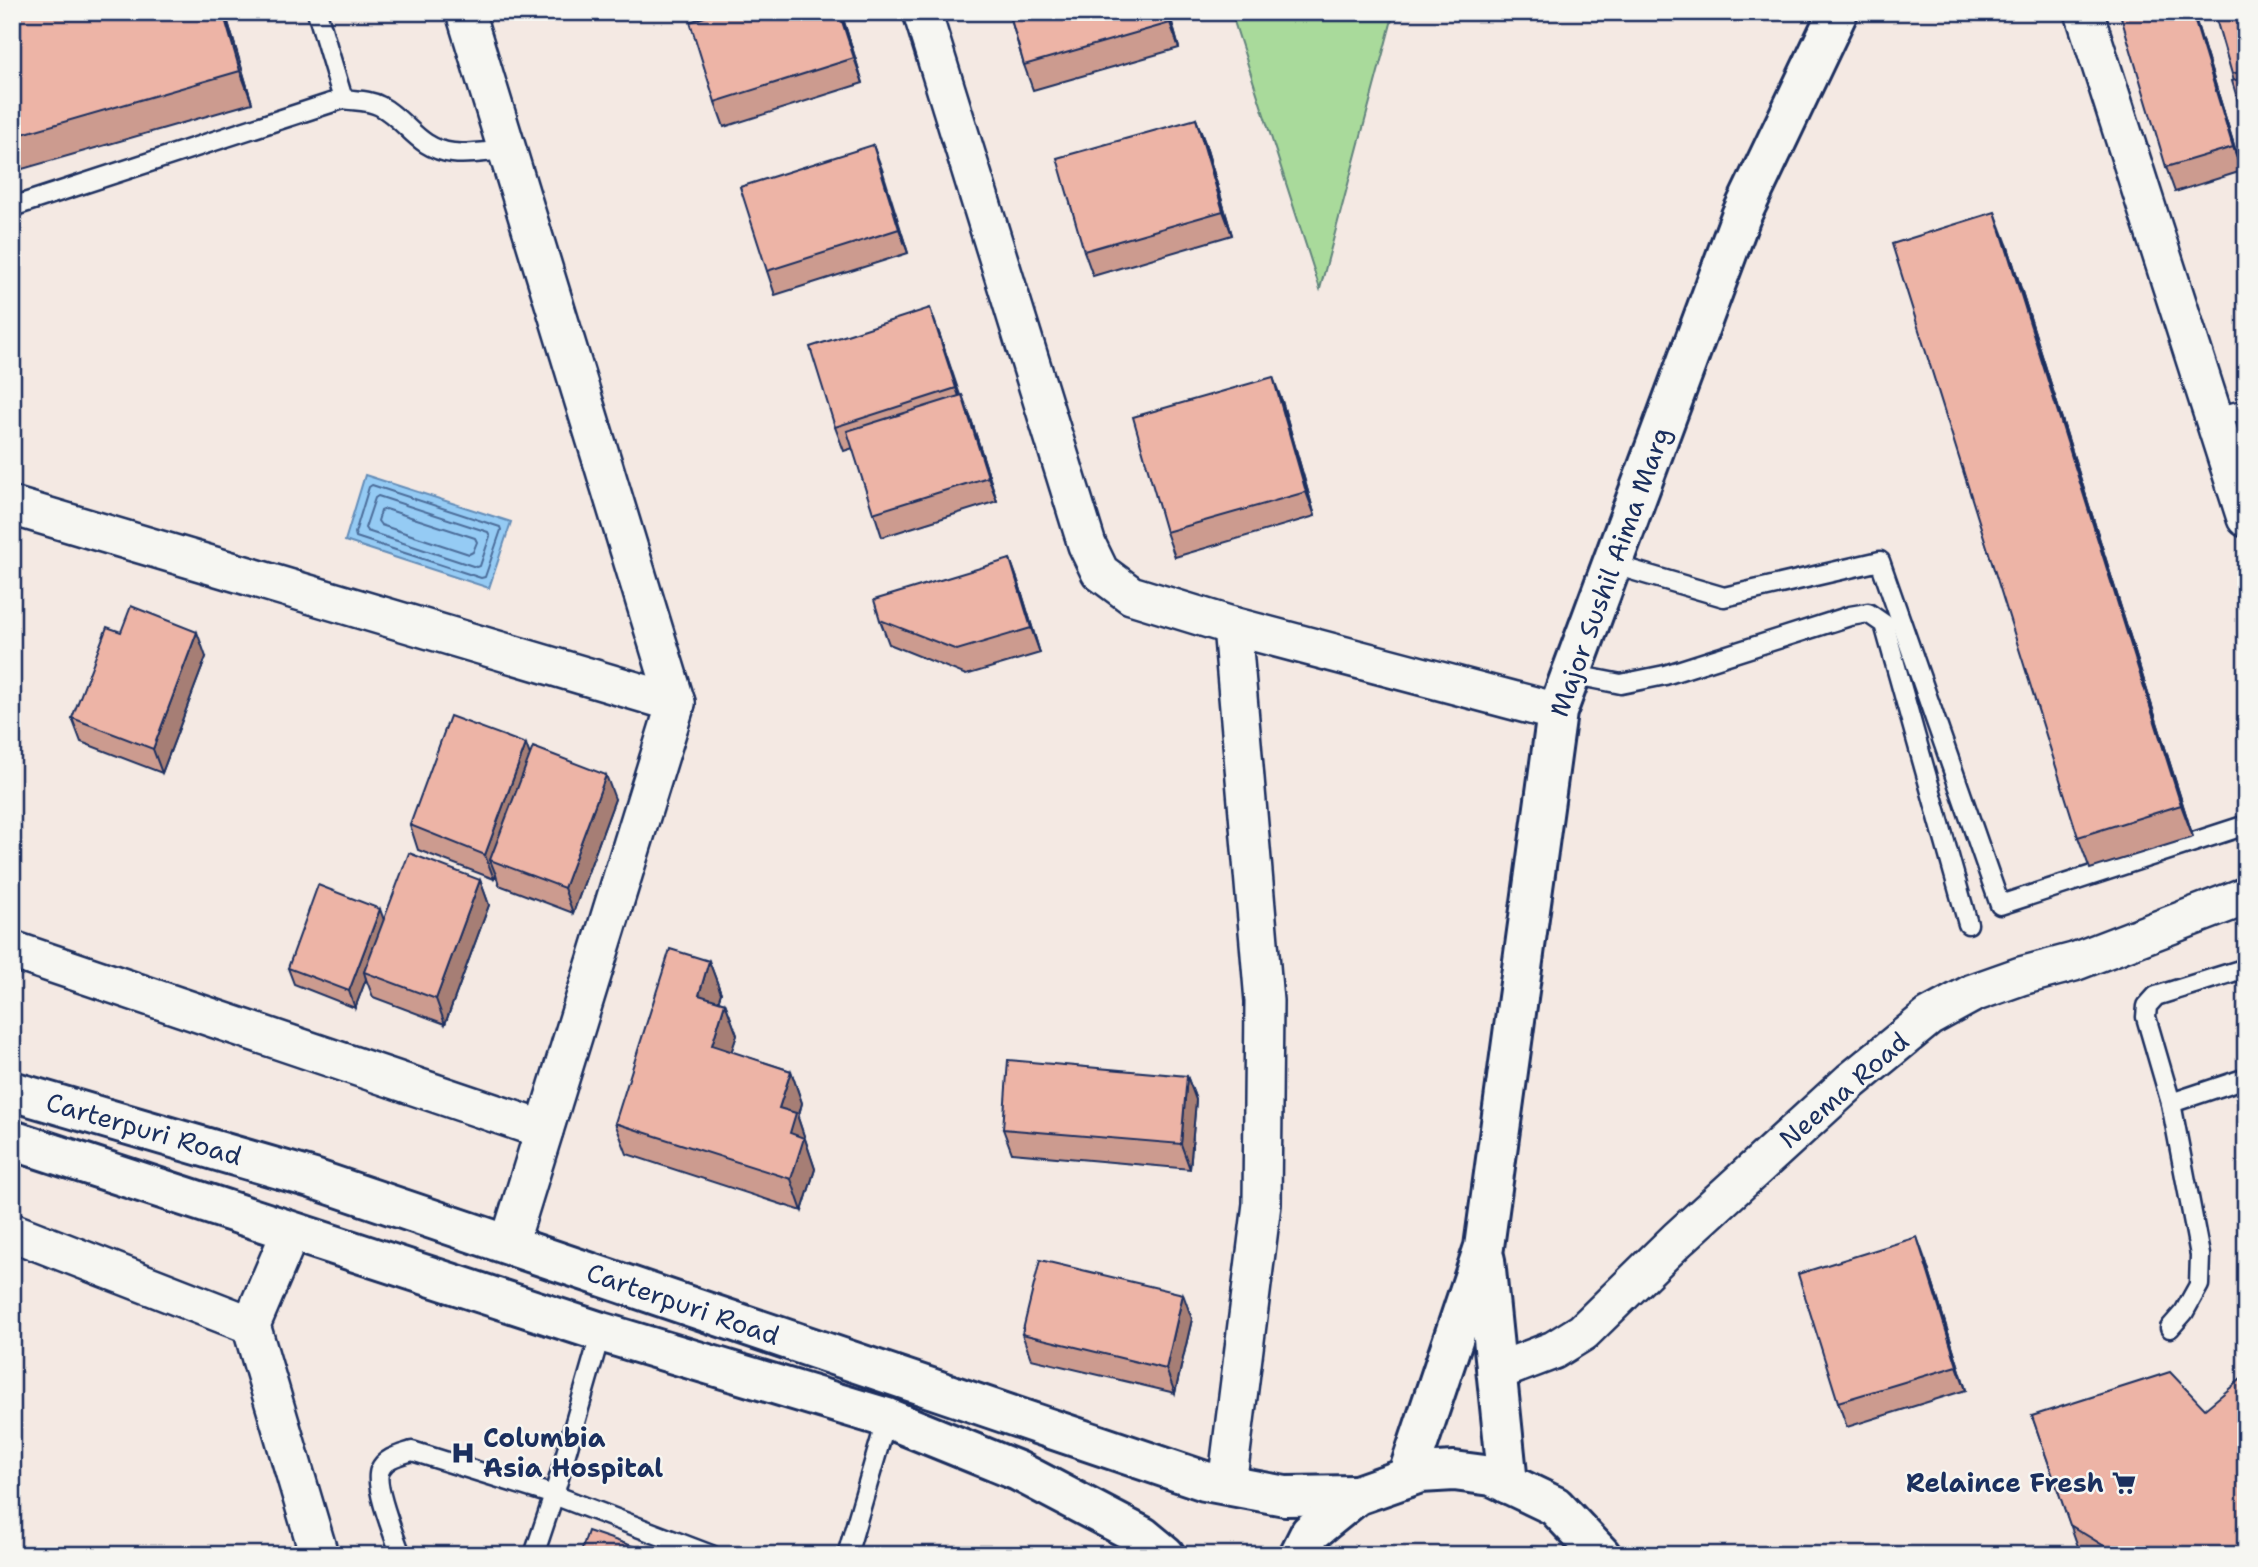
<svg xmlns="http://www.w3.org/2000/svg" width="2258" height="1567" viewBox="0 0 2258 1567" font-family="'Shantell Sans',sans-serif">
  <rect width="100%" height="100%" fill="#f4e9e3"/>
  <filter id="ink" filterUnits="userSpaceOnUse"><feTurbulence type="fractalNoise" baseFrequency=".0143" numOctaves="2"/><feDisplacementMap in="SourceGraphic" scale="14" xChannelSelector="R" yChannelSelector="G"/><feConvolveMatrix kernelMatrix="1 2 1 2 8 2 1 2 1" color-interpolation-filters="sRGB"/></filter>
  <g filter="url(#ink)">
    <polygon fill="#a9da9b" stroke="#62847c" stroke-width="2" points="1231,12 1394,12 1320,289"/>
    <polygon fill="#95cbf4" stroke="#648db8" stroke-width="2" points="365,475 511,522 489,588 345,541"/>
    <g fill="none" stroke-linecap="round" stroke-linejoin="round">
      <g stroke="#4c6d9a" stroke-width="2">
        <polygon points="372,485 500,527 501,530 485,577 481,578 356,537 355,533 369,487"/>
        <polygon points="378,496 488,532 490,536 480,566 476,567 367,531 365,528 375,498"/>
        <polygon points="386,509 475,538 477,542 473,552 469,554 381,525 378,521 381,511"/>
      </g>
      <g stroke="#1b2f5e" stroke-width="23">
        <g id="lane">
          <path d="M343 99C356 101 369 100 380 106 407 120 417 149 453 153 470 155 490 151 507 150"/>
          <polyline points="12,207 343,99 317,12"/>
          <polyline points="2213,418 2246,409"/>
          <polyline points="1611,564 1724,597 1880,561 2000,905 2246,825"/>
          <polyline points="1570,674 1621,684 1665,675 1850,616 1868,613 1884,624 1968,924"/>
          <polyline points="2171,1103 2246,1078"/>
          <polyline points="2170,1328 2184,1312 2199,1285 2200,1255 2171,1103 2146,1017 2147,1006 2156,996 2246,968"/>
          <path d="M401 1555C395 1538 373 1485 380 1470 385 1458 400 1455 412 1451L554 1495 711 1555"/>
          <polyline points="534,1555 554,1495 601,1332"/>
          <polyline points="847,1555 887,1418"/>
        </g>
      </g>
      <g stroke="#1b2f5e" stroke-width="42">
        <g id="street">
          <polyline points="465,12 676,703 509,1244"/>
          <polyline points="922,12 1087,545 1100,572 1131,595 1232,626 1557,712"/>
          <polyline points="2084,12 2246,518"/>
          <polyline points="12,506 676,703"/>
          <polyline points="12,950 544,1130"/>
          <polyline points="291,1231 251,1325 319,1555"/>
          <polyline points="12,1232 251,1325"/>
          <polyline points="1496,1372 1554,1350 1583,1332 1677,1240 1851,1081 1929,1017 1973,993 2021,976 2074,962 2246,896"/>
          <polyline points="1227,1485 1262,1204 1264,1001 1232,626"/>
        </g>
      </g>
      <g stroke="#1b2f5e" stroke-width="44">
        <g id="secondary">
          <polyline points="12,1091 314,1179 1205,1481 1285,1496 1357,1495"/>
          <polyline points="12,1140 601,1332 887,1418 1018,1471 1142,1536 1165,1555"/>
          <polyline points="1485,1260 1508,1484"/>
          <polyline points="1407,1477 1484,1247 1557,712 1741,216 1838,12"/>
          <polyline points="1299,1555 1310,1533 1357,1495 1420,1473 1454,1471 1492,1476 1555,1506 1601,1555"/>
        </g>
      </g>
      <use href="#lane" stroke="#f6f6f2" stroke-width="18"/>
      <use href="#street" stroke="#f6f6f2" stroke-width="37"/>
      <use href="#secondary" stroke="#f6f6f2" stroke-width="38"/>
    </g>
    <g fill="#cc9b8f" stroke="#1b2f5e" stroke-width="2">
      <polygon points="12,12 225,12 252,103 12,172"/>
      <polygon points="841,12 863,83 724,127 715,102"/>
      <polygon points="1009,12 1169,12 1179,48 1033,90 1024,65"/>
      <polygon points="2246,12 2246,128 2232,74"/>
      <polygon points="2196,21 2242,171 2175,192 2166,167"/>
      <polygon points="1196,119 1205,143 1232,235 1093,276 1084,251"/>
      <polygon points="873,145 908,253 775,295 767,271"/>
      <polygon points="2007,244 2193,837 2090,869 2078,837"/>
      <polygon points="939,333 960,395 971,419 997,501 882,537 853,448 844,451 835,427"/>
      <polygon points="1282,401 1315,516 1175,557 1166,532"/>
      <polygon points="1010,559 1019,584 1040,653 966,675 889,644 880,620"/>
      <polygon points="121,632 206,657 162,773 81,742 72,718"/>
      <polygon points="530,754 615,799 573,913 499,885 496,875 494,879 418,850 410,825"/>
      <polygon points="480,880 489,905 445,1024 373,997 366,979 355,1008 294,984 288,968"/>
      <polygon points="709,961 721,993 718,1001 725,1003 737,1035 731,1052 791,1071 802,1103 798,1118 815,1169 802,1211 627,1154 615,1123"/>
      <polygon points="1187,1076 1196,1100 1190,1169 1012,1153 1003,1129"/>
      <polygon points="1926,1262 1966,1390 1847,1427 1838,1402"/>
      <polygon points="1192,1319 1175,1393 1031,1359 1022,1334"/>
      <polygon points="2205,1409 2246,1555 2081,1555 2032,1416"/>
    </g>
    <g fill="#a67e74" stroke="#1b2f5e" stroke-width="2">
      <polygon points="223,12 225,12 252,103 240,71"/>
      <polygon points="839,12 841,12 863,83 854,58"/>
      <polygon points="1167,12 1169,12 1179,48 1170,23"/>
      <polygon points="2192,12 2193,12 2196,21 2242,171 2233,147"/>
      <polygon points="1196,119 1205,143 1232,235 1223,211"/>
      <polygon points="873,145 882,169 908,253 899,229"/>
      <polygon points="1995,212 2007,244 2193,837 2181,805"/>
      <polygon points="930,308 939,333 965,413 956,388"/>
      <polygon points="1273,377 1282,401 1315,516 1306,492"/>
      <polygon points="962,395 971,419 997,501 988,477"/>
      <polygon points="1010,559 1019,584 1040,653 1031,628"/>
      <polygon points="197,632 206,657 162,773 153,749"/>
      <polygon points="526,744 535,769 490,860 496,875 494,879 485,855"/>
      <polygon points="606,775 615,799 573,913 564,888"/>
      <polygon points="480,880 489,905 445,1024 436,999"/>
      <polygon points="380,909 386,926 364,972 366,979 355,1008 349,991"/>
      <polygon points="709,961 721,993 710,1026 699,995"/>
      <polygon points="725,1003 737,1035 723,1077 712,1045"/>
      <polygon points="791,1071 802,1103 798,1118 815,1169 802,1211 791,1179 779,1108"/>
      <polygon points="1187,1076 1196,1100 1190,1169 1181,1144"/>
      <polygon points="1917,1237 1926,1262 1966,1390 1957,1366"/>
      <polygon points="1183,1294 1192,1319 1175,1393 1166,1369"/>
    </g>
    <g fill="#edb4a6" stroke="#1b2f5e" stroke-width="2">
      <polygon points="12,12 223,12 240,71 12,137"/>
      <polygon points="719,12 839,12 854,58 715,102 690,22"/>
      <polygon points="1009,12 1167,12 1170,23 1024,65"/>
      <polygon points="2136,12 2192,12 2233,147 2166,167 2121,17"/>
      <polygon points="2214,12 2246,12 2246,70 2232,74"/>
      <polygon points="2246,77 2246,128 2232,81"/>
      <polygon points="1196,119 1223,211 1084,251 1057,158"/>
      <polygon points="873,145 899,229 767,271 740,187"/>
      <polygon points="1995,212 2181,805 2078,837 1892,244"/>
      <polygon points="930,308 956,388 835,427 810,347"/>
      <polygon points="1273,377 1306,492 1166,532 1133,417"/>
      <polygon points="962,395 988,477 873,513 847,431"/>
      <polygon points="1010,559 1031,628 957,650 880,620 874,600"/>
      <polygon points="131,606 197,632 153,749 72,718 107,627 121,632"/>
      <polygon points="450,716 526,744 485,855 410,825"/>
      <polygon points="533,747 606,775 564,888 490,860"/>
      <polygon points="409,853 480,880 436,999 364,972"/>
      <polygon points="318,885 380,909 349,991 288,968"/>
      <polygon points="670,949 709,961 699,995 725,1003 712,1045 791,1071 779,1108 796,1113 790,1133 804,1138 791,1179 615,1123"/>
      <polygon points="1008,1060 1187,1076 1181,1144 1003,1129"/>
      <polygon points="1917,1237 1957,1366 1838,1402 1798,1274"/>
      <polygon points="1040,1260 1183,1294 1166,1369 1022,1334"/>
      <polygon points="2170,1372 2205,1409 2246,1375 2246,1555 2119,1555 2070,1525 2032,1416"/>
      <polygon points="588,1531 659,1555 580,1555"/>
    </g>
  </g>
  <defs>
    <g id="hospital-bare" transform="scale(1.89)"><path d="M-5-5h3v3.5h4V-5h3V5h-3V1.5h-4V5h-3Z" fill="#1b2f5e" stroke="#f6f6f2" stroke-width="2.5" paint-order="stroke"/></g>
    <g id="supermarket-bare" transform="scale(1.89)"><path d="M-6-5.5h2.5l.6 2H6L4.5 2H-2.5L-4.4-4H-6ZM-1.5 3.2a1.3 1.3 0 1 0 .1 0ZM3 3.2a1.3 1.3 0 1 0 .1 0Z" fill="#1b2f5e" stroke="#f6f6f2" stroke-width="2.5" paint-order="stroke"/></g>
  </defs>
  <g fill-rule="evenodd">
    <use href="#hospital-bare" x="463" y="1453"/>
    <use href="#supermarket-bare" x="2124" y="1483"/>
  </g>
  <g text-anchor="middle" stroke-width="5" stroke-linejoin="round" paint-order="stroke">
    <g font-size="26" fill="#1b2f5e" stroke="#f6f6f2">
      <text transform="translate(1610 572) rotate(-70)" y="9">Major Sushil Aima Marg</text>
      <text transform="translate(1844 1090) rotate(-41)" y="9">Neema Road</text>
      <text transform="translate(144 1129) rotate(16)" y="9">Carterpuri Road</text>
      <text transform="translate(683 1304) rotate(19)" y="9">Carterpuri Road</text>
    </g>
    <g font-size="26" font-weight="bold" fill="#1b2f5e" stroke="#f6f6f2" text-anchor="start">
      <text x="483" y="1447">Columbia<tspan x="483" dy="30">Asia Hospital</tspan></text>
      <text x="2104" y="1492" text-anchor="end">Relaince Fresh</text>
    </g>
  </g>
  <rect width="2258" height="1567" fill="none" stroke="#f6f6f2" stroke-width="42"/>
  <rect x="21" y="21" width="2216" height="1525" fill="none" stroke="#1b2f5e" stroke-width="2.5" filter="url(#ink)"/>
</svg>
